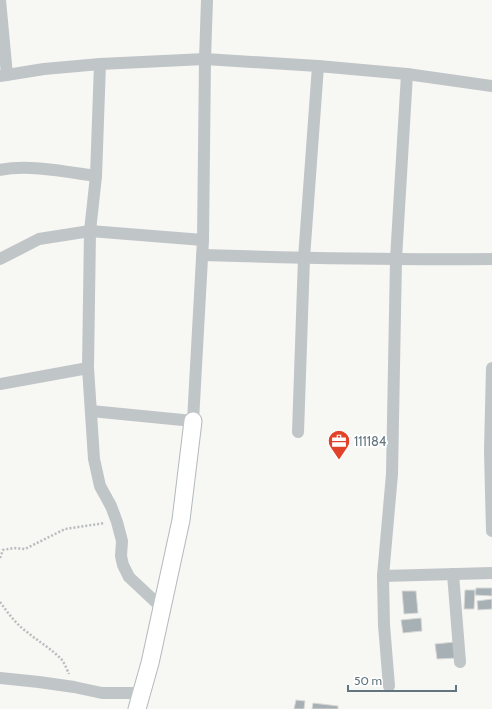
<svg xmlns="http://www.w3.org/2000/svg" width="492" height="709" viewBox="0 0 492 709" font-family="Cabin,sans-serif">
  <rect width="100%" height="100%" fill="#f7f7f4"/>
  <g fill="#a7b1b5" stroke="#d9d8d6">
    <polygon points="476,588 492,588 492,596 475,595"/>
    <polygon points="465,590 475,590 474,609 464,609"/>
    <polygon points="402,591 416,591 418,613 404,614"/>
    <polygon points="492,599 492,609 478,610 477,601"/>
    <polygon points="421,618 422,631 403,633 401,620"/>
    <polygon points="455,642 457,658 437,659 435,644"/>
    <polygon points="296,700 305,701 304,709 294,709"/>
    <polygon points="313,703 338,706 338,709 312,709"/>
  </g>
  <g fill="none" stroke-linecap="round" stroke-linejoin="round">
    <g stroke="#b3b9bd" stroke-width="19">
      <polyline id="secondary" points="137,709 150,663 181,520 193,421"/>
    </g>
    <g stroke="#b8bcbf" stroke-width="2.5" stroke-dasharray="2 2" stroke-linecap="butt">
      <polyline points="0,558 3,550 14,548 25,549 65,529 105,523"/>
      <path d="M0 602C8 613 16 624 27 632 39 642 52 649 62 660 65 664 67 670 69 674"/>
    </g>
    <g stroke="#c0c5c8" stroke-width="12">
      <polyline points="0,0 7,75"/>
      <polyline points="0,76 44,69 100,64 205,59 318,66 407,74 492,86"/>
      <path d="M0 170C28 164 67 172 96 176"/>
      <path d="M202 255C299 258 395 260 492 259"/>
      <polyline points="0,259 39,239 90,231 203,240"/>
      <polyline points="88,368 94,459 100,486 111,506 117,522 122,541 121,556 123,565 129,577 162,608"/>
      <polyline points="492,368 490,451 492,531"/>
      <polyline points="0,384 88,368 90,231 96,176 100,64"/>
      <polyline points="91,411 193,421 203,240 205,59 207,0"/>
      <polyline points="298,432 304,258 318,66"/>
      <polyline points="453,574 460,662"/>
      <polyline points="383,576 492,573"/>
      <polyline points="0,678 39,682 74,687 102,693 142,693"/>
      <polyline points="389,686 384,625 383,576 392,474 396,259 407,74"/>
    </g>
    <use href="#secondary" stroke="#fff" stroke-width="17"/>
  </g>
  <defs>
    <g id="office-pin" transform="scale(1.15)"><path d="M0 17L-7.5 6A9.5 9.5 0 1 1 7.5 6Z" fill="#e1432a" stroke="#fff"/><path d="M-6-3h4V-5.5h4V-3h4V5H-6ZM-1-4.5V-3h2v-1.5ZM-6 0V1H6V0Z" fill="#fff"/></g>
  </defs>
  <g fill-rule="evenodd">
    <use href="#office-pin" x="339" y="441"/>
  </g>
  <g text-anchor="middle" stroke-width="4" stroke-linejoin="round" paint-order="stroke">
    <g font-size="13" fill="#62757f" stroke="#fff" text-anchor="start">
      <text x="354" y="446">111184</text>
    </g>
  </g>
  <path d="M348 685v6h108v-6" fill="none" stroke="#62757f" stroke-width="2"/>
  <text x="354" y="685" font-size="12" fill="#62757f" stroke="#ffffff" stroke-width="3" paint-order="stroke">50 m</text>
</svg>
